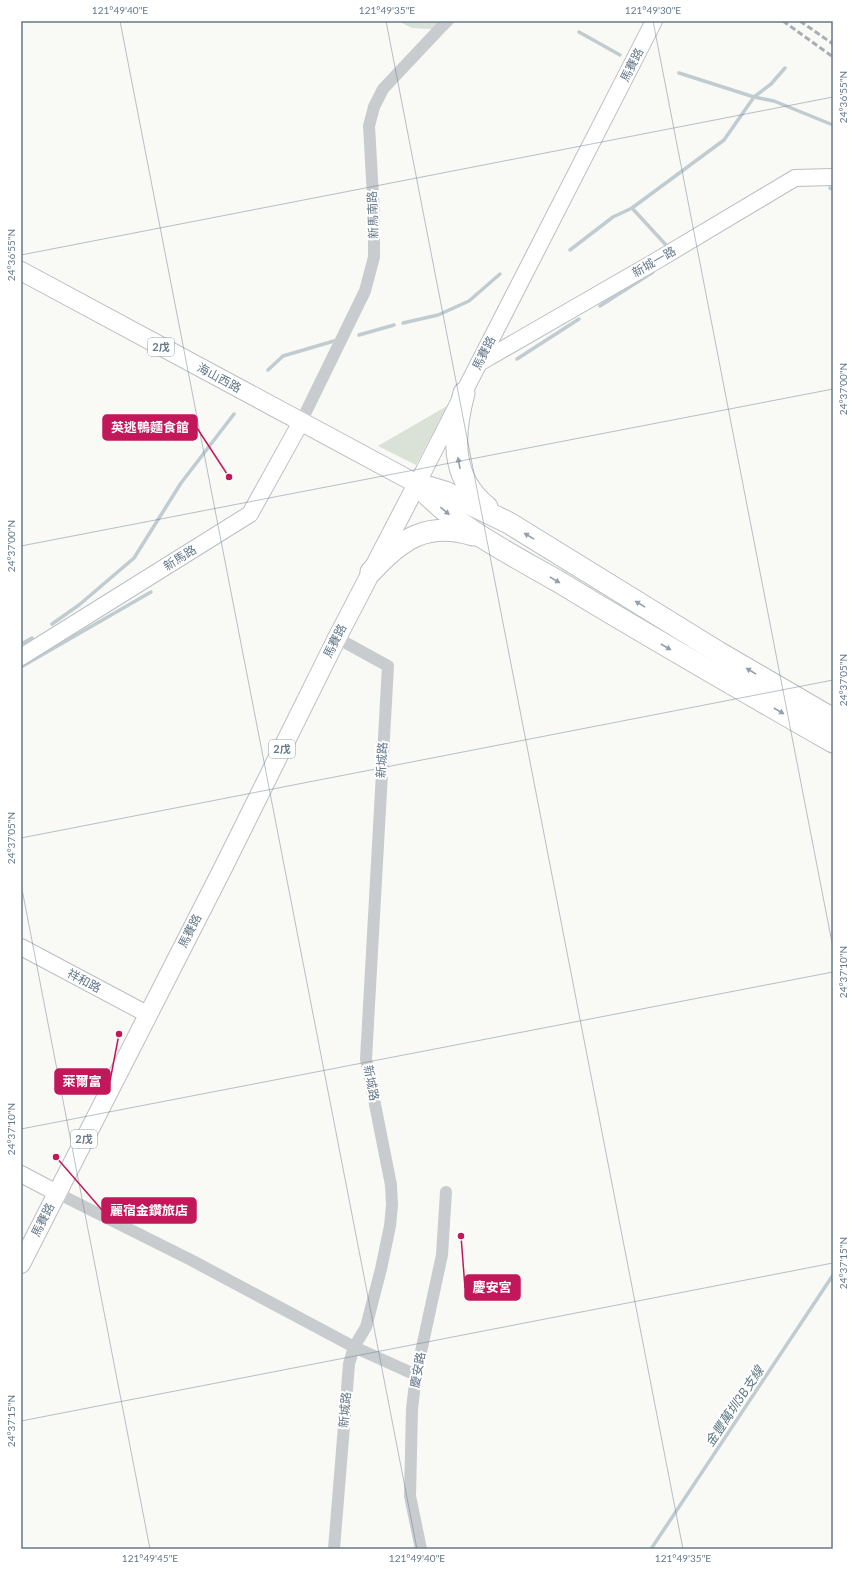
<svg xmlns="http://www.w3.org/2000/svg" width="854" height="1570" viewBox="0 0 854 1570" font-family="Lato,'Noto Sans TC',sans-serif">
  <rect width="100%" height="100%" fill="#f9f9f6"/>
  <g fill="#dae1d6">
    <polygon points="398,21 456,21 447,30 412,28"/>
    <polygon points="447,406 416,465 378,446"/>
  </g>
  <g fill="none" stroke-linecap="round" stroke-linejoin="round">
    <g stroke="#c1ccd1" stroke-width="3.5">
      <polyline points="579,32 620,55"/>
      <polyline points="679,73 754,97 774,101 833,125"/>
      <polyline points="830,188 833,189"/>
      <polyline points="632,208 666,245"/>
      <polyline points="570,250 613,217 632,208 724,140 754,97 771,84 785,68"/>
      <polyline points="600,306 653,272"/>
      <polyline points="403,323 438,315 469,301 500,274"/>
      <polyline points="359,335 394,325"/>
      <polyline points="517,359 579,319"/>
      <polyline points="268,370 283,356 334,341"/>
      <polyline points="52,624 79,605 134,558 181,483 234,414"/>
      <polyline points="21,644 32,638"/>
      <polyline points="21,667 151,592"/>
      <polyline points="651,1549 833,1275"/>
    </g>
    <g stroke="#babfc4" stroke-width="18">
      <g id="secondary">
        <polyline points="479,363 656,261 795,178 833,177"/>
        <polyline points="417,484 654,21"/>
        <polyline points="21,657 250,514 301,422"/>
        <polyline points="21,947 147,1014"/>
        <polyline points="21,1174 57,1193"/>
      </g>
    </g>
    <g stroke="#bbbfc3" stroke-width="20">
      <polyline id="primary" points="21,271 417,484 337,638 222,870 21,1264"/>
    </g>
    <g stroke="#babec1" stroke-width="23">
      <g id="highway">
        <path d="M464 393C453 435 450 478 487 507"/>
        <path d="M417 484C455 527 511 554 561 583 651 638 742 690 833 742"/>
        <polyline points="418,484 445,492 509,523 718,652 833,719"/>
        <path d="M371 572C401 539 427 521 473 535"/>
      </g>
    </g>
    <g stroke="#c8cccf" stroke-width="12">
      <polyline points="301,422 365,291 374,257 374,214 369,126 374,107 383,89 447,21"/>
      <polyline points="57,1193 191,1260 354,1347 416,1375"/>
      <polyline points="334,1549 349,1364 354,1347 366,1327 381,1269 390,1226 392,1205 391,1185 366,1059 388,666 337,638"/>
      <polyline points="421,1549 410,1496 412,1409 416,1375 442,1255 446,1192"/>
    </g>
    <use href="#secondary" stroke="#fff" stroke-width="16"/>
    <use href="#primary" stroke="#fff" stroke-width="18"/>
    <use href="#highway" stroke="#fff" stroke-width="21"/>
    <g stroke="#a8aeb4" stroke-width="3" stroke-dasharray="6 3" stroke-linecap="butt">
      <polyline points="783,21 833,57"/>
      <polyline points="800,21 833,44"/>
    </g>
  </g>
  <defs><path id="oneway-solid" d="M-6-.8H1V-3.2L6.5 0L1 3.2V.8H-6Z"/></defs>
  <g fill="#93a0ac">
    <use href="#oneway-solid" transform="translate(459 463) rotate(-101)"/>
    <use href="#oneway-solid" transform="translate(445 511) rotate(40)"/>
    <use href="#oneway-solid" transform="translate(529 536) rotate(-149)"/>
    <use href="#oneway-solid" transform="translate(555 580) rotate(31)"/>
    <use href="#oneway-solid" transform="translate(640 604) rotate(-149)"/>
    <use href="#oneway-solid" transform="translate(666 647) rotate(30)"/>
    <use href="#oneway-solid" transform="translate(751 671) rotate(-149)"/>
    <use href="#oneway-solid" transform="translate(779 711) rotate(30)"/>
  </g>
  <path fill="none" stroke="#657889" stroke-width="1" stroke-opacity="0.45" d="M120 21 417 1549M386 21 683 1549M653 21 833 948M21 255 833 97M21 546 833 389M21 838 833 680M21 884 150 1549M21 1129 833 972M21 1421 833 1263"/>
  <g text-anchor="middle" stroke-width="4" stroke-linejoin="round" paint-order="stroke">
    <g fill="#fff" stroke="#93a0ac" stroke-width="1">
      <rect x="148" y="338" width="26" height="18" rx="3"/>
      <rect x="269" y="740" width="26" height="18" rx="3"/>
      <rect x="71" y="1130" width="26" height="18" rx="3"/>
    </g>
    <g font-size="11" font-weight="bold" fill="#657889">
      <text x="161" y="351">2戊</text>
      <text x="282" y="753">2戊</text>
      <text x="84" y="1143">2戊</text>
    </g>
    <g font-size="12" fill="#657889" stroke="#fff">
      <text transform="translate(632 65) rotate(-63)" y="4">馬賽路</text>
      <text transform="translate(373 215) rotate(-92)" y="4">新馬南路</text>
      <text transform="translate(654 262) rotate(-30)" y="4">新城一路</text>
      <text transform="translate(484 353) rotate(-63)" y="4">馬賽路</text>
      <text transform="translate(219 378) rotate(28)" y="4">海山西路</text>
      <text transform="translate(180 558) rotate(-32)" y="4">新馬路</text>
      <text transform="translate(335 641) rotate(-63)" y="4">馬賽路</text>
      <text transform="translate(382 760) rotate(-87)" y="4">新城路</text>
      <text transform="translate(190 931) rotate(-63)" y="4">馬賽路</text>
      <text transform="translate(84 981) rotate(28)" y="4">祥和路</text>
      <text transform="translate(371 1083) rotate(79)" y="4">新城路</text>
      <text transform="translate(43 1220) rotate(-63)" y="4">馬賽路</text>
      <text transform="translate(418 1370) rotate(-80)" y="4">慶安路</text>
      <text transform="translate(345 1410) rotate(-85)" y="4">新城路</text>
    </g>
    <g font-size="13" font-style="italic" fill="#617a84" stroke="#fff">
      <text transform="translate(734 1406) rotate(-56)" y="5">金豐萬圳3B支線</text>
    </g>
  </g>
  <path fill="none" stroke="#c2185b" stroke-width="1.5" d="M229 477L197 428M119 1034L110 1081M56 1157L102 1210M461 1236L465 1288"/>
  <g fill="#c2185b" stroke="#fff" stroke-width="1.5">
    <circle cx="229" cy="477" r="4"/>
    <circle cx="119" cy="1034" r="4"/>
    <circle cx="56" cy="1157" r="4"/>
    <circle cx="461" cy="1236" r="4"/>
  </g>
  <g fill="#c2185b" stroke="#c2185b" stroke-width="1.5">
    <rect x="103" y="415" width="94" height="25" rx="4"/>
    <rect x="55" y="1069" width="55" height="25" rx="4"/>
    <rect x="102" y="1198" width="94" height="25" rx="4"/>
    <rect x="465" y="1275" width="55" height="25" rx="4"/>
  </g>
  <g font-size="13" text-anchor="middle" font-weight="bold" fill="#fff">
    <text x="150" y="432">英逃鴨麵食館</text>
    <text x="82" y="1086">萊爾富</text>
    <text x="149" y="1215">麗宿金鑽旅店</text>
    <text x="492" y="1292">慶安宮</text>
  </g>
  <rect width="854" height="1570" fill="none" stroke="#ffffff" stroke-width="44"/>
  <rect x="22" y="22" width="810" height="1526" fill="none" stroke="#657889" stroke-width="1.5"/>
  <g font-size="10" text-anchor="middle" fill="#657889">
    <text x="120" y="14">121°49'40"E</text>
    <text x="387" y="14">121°49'35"E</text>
    <text x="653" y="14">121°49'30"E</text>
    <text transform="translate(843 97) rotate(-90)" y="4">24°36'55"N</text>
    <text transform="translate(11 255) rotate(-90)" y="4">24°36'55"N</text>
    <text transform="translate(843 389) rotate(-90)" y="4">24°37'00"N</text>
    <text transform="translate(11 546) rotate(-90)" y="4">24°37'00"N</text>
    <text transform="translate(843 680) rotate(-90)" y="4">24°37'05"N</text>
    <text transform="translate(11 838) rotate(-90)" y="4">24°37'05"N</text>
    <text transform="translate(843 972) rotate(-90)" y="4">24°37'10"N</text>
    <text transform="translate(11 1129) rotate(-90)" y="4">24°37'10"N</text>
    <text transform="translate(843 1263) rotate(-90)" y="4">24°37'15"N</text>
    <text transform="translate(11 1421) rotate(-90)" y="4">24°37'15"N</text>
    <text x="150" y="1562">121°49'45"E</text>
    <text x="417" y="1562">121°49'40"E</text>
    <text x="683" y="1562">121°49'35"E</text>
  </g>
</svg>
